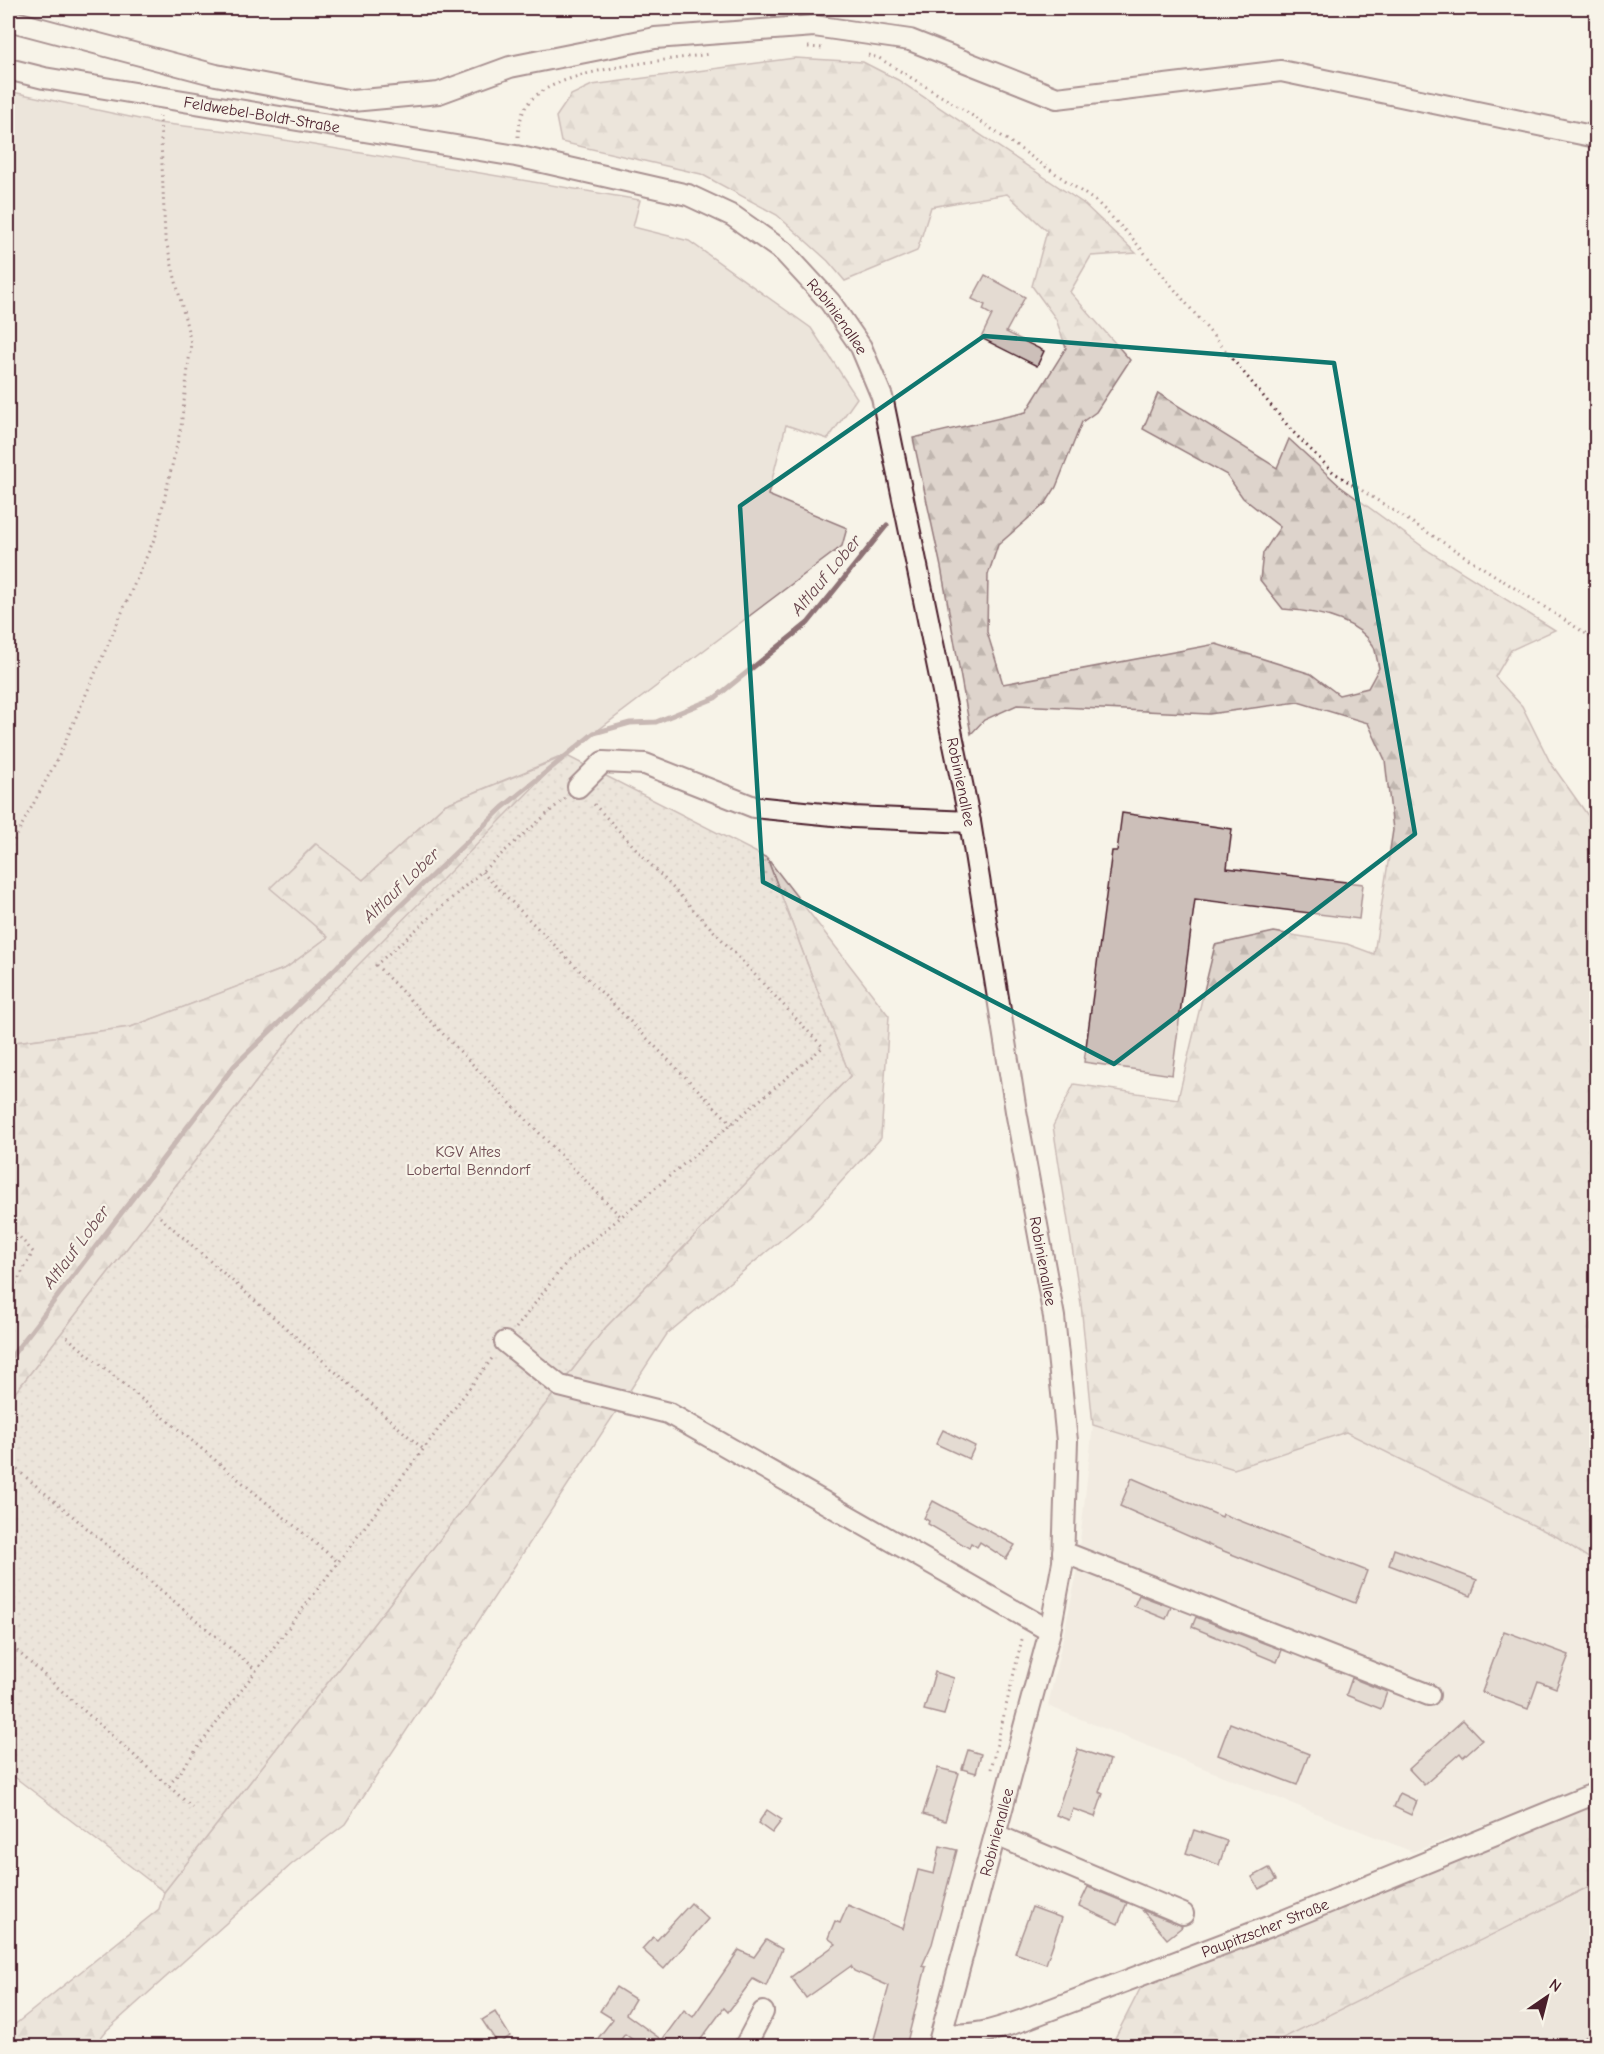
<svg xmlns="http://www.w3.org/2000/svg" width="1604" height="2054" viewBox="0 0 1604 2054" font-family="'Comic Neue',sans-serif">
  <defs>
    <pattern id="forest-firs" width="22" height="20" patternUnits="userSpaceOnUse" patternTransform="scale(1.5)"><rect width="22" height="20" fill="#ded4cc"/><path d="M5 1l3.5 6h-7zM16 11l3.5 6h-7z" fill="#c0b6af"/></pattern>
    <pattern id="garden-dots" width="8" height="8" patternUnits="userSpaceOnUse" patternTransform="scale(1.5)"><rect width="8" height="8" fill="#ded4cc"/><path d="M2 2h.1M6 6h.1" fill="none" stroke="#c0b6af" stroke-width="1.8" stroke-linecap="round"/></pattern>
  </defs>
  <rect width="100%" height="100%" fill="#f7f3e8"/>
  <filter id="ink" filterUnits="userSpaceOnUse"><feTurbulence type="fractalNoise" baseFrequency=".0167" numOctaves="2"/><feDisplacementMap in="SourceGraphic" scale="12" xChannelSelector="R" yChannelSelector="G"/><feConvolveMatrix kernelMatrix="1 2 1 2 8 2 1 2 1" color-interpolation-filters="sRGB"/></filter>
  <g filter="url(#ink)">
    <polygon fill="#eae3da" points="1093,1425 1234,1469 1346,1432 1557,1537 1596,1563 1596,1782 1413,1852 1048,1706 1076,1578"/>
    <g fill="#ded4cc" stroke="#947a7c" stroke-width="1.5">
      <polygon points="8,91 158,123 236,132 640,200 633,227 689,241 811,328 857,398 828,439 786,425 768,495 847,528 842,546 565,755 444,805 363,880 315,844 271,888 328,937 286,968 131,1027 8,1043"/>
      <polygon points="1596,1883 1596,2046 1267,2046 1269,2044"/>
    </g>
    <g fill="url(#forest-firs)" stroke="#947a7c" stroke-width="1.5">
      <path d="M795 58 863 62 898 80 1083 203 1136 253 1091 256 1070 292 1130 360 1096 412 1082 422 1056 487 1046 503 998 545 988 575 987 632 1003 684 1216 644 1311 674 1339 695 1368 688 1379 668C1377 661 1376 651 1373 645 1355 617 1312 611 1283 609L1260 580 1263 553 1280 527 1243 498 1227 475 1143 429 1158 393 1277 468 1289 439 1341 487 1430 552 1555 630 1511 650 1495 677 1522 706 1550 762 1596 827V1563L1557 1537 1346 1432 1234 1469 1093 1425 1081 1304 1053 1126 1074 1084 1178 1099 1215 945 1274 932 1347 944 1374 954 1393 830 1385 760 1368 723 1298 702 1209 714 1017 705 984 720 971 734 941 567 913 438 1026 412 1066 348 1056 319 1032 286 1047 231 1007 194 931 207 917 251 845 281 828 261 777 215 701 174 561 142 556 117 571 95 592 85Z"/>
      <polygon points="568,755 304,1020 8,1402 8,1043 131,1027 286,968 328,937 270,888 316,844 363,880 444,805"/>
      <polygon points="767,858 889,1016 881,1138 810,1216 667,1334 345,1824 292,1864 107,2030 94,2046 8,2046 8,2030 159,1909 164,1892 605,1328 850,1076"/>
      <polygon points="1596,1800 1596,1883 1267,2046 1111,2046 1143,1983"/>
    </g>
    <polygon fill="url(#garden-dots)" stroke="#947a7c" stroke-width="1.5" points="565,755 767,858 850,1076 605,1328 164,1892 8,1772 8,1402 304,1020"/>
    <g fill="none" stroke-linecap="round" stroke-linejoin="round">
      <polyline stroke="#8e7275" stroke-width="5" points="8,1361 234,1066 502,808 594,733 630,723 656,722 715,698 808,623 887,525"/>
    </g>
    <g fill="#ccbfb9" stroke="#4a1f2b" stroke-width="1.5">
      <polygon points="985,275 1025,297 1006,332 1044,351 1037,366 981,338 992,315 983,310 985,305 972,299"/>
      <polygon points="1122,813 1232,829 1227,868 1363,884 1359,919 1195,899 1172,1075 1084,1062 1112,851 1117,851"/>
      <polygon points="943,1430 975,1446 969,1459 936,1444"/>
      <polygon points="1132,1478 1222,1517 1223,1514 1367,1571 1355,1603 1211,1546 1120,1506"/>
      <polygon points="933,1501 1015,1545 1006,1559 980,1542 977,1547 971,1543 969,1548 928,1524 929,1521 924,1518"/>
      <polygon points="1394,1549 1477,1580 1471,1596 1389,1565"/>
      <polygon points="1139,1595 1171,1607 1166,1619 1134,1606"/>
      <polygon points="1196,1617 1282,1650 1277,1662 1192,1627"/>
      <polygon points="1504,1631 1569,1655 1556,1688 1538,1681 1528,1709 1482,1692"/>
      <polygon points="935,1672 954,1678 944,1715 924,1710"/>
      <polygon points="1352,1678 1387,1692 1381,1709 1346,1695"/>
      <polygon points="1463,1720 1482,1740 1463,1757 1460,1753 1424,1785 1409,1769"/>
      <polygon points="1230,1723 1309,1754 1297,1785 1218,1755"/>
      <polygon points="1078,1749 1110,1760 1099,1792 1103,1794 1095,1817 1073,1809 1069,1820 1056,1815"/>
      <polygon points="968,1750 981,1754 976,1773 962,1769"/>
      <polygon points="938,1768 959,1773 945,1821 923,1814"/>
      <polygon points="1400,1793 1417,1801 1411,1815 1394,1807"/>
      <polygon points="767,1810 782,1820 772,1833 758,1823"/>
      <polygon points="1194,1830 1227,1841 1219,1865 1186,1853"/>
      <polygon points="940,1846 957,1850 932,1944 922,1966 926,1967 906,2046 872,2046 889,1986 854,1971 851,1966 806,1998 791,1977 836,1944 828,1938 835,1921 840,1923 848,1905 903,1929 918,1870 934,1874"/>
      <polygon points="1269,1868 1276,1880 1259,1889 1252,1877"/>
      <polygon points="1088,1887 1127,1903 1118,1924 1079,1906"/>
      <polygon points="691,1903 708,1919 664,1969 642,1949 653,1937 657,1940"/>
      <polygon points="1032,1907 1062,1918 1046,1964 1015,1953"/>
      <polygon points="1142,1910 1180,1925 1182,1927 1167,1939"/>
      <polygon points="766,1940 782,1949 766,1986 753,1979 728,2012 724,2008 696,2046 641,2046 625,2034 616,2046 592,2046 613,2019 600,2011 616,1987 635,1999 626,2014 662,2040 684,2010 693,2017 739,1950 754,1957"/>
      <polygon points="495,2012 510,2036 498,2044 482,2020"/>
    </g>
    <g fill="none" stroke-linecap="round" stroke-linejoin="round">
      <g stroke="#4a1f2b" stroke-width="24">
        <g id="minor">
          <polyline points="8,20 216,75 352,101 439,93 510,67 655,38 814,26 910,40 1057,98 1281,71 1596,137"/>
          <path id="s1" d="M8 69 44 78 516 156 688 195 733 216 784 252 830 302 861 347 882 397 970 822 1016 1111 1054 1317 1067 1441 1063 1562 1050 1631 938 2046"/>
          <polyline points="578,787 603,762 645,764 754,807 853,817 970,822"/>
          <polyline points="505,1342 560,1386 668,1413 1050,1631"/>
          <polyline points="1063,1552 1429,1695"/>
          <polyline points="996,1835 1183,1914"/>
          <path id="s2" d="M942 2033C971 2038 995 2030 1023 2020L1268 1927 1596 1793"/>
          <polyline points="745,2046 763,2012"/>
        </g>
      </g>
      <g stroke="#4a1f2b" stroke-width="3" stroke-dasharray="1.5 4.5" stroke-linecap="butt">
        <polyline points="808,47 823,48"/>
        <polyline points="868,55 879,58 967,112 1098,203 1132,238 1293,432 1333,472 1596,640"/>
        <polyline points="1593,116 1596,107"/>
        <path d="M518 137C519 123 522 108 532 99 563 68 665 61 709 54"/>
        <polyline points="565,798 376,965 621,1217"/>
        <polyline points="8,851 58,758 156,535 181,427 191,343 165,237 160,116"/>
        <polyline points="482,872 732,1124"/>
        <polyline points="160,1217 423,1449"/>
        <polyline points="8,1224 33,1252 8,1298"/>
        <polyline points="516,1328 566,1263 823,1047 591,801"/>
        <polyline points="67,1337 338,1562"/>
        <polyline points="8,1462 256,1670"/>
        <polyline points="8,1643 192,1807"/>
        <polyline points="991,1769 1023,1635"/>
        <polyline points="169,1786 493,1357"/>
        <polyline points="8,2019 15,2046"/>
        <polyline points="1577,2046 1596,2027"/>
      </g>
      <use href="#minor" stroke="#f7f3e8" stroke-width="20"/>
    </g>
  </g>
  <path d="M0 0H1604V2054H0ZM984 336 1334 363 1415 834 1114 1064 763 882 740 506Z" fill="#f7f3e8" fill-opacity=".55" fill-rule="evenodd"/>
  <path fill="none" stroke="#0f766e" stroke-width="4.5" stroke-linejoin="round" d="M984 336 1334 363 1415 834 1114 1064 763 882 740 506Z"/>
  <g text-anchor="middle" stroke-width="4.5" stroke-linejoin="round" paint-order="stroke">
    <g font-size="16" fill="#4a1f2b" stroke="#f7f3e8">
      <text dy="6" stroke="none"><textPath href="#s1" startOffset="258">Feldwebel-Boldt-Straße</textPath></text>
      <text dy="6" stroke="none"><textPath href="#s1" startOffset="888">Robinienallee</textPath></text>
      <text dy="6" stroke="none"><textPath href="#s1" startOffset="1374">Robinienallee</textPath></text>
      <text dy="6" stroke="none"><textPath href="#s1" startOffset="1860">Robinienallee</textPath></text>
      <text transform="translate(996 1832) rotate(-75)" y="6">Robinienallee</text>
      <text dy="6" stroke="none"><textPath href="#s2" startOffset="342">Paupitzscher Straße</textPath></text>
    </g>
    <g font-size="16" fill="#6f4c53" stroke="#f7f3e8">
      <text x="468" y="1157">KGV Altes<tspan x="468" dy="18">Lobertal Benndorf</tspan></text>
    </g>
    <g font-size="18" font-style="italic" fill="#6c4950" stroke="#f7f3e8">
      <text transform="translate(826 575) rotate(-50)" y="6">Altlauf Lober</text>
      <text transform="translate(401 885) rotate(-44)" y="6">Altlauf Lober</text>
      <text transform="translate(76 1247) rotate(-53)" y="6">Altlauf Lober</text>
    </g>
  </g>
  <rect width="1604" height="2054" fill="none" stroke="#f7f3e8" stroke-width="30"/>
  <rect x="15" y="15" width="1574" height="2024" fill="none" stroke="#4a1f2b" stroke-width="2" filter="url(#ink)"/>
  <g transform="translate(1547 1997) rotate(35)" stroke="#f7f3e8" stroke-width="4.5" paint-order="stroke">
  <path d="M0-4.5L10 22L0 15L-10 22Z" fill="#4a1f2b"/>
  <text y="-9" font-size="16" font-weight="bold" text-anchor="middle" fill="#4a1f2b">N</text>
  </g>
</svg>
